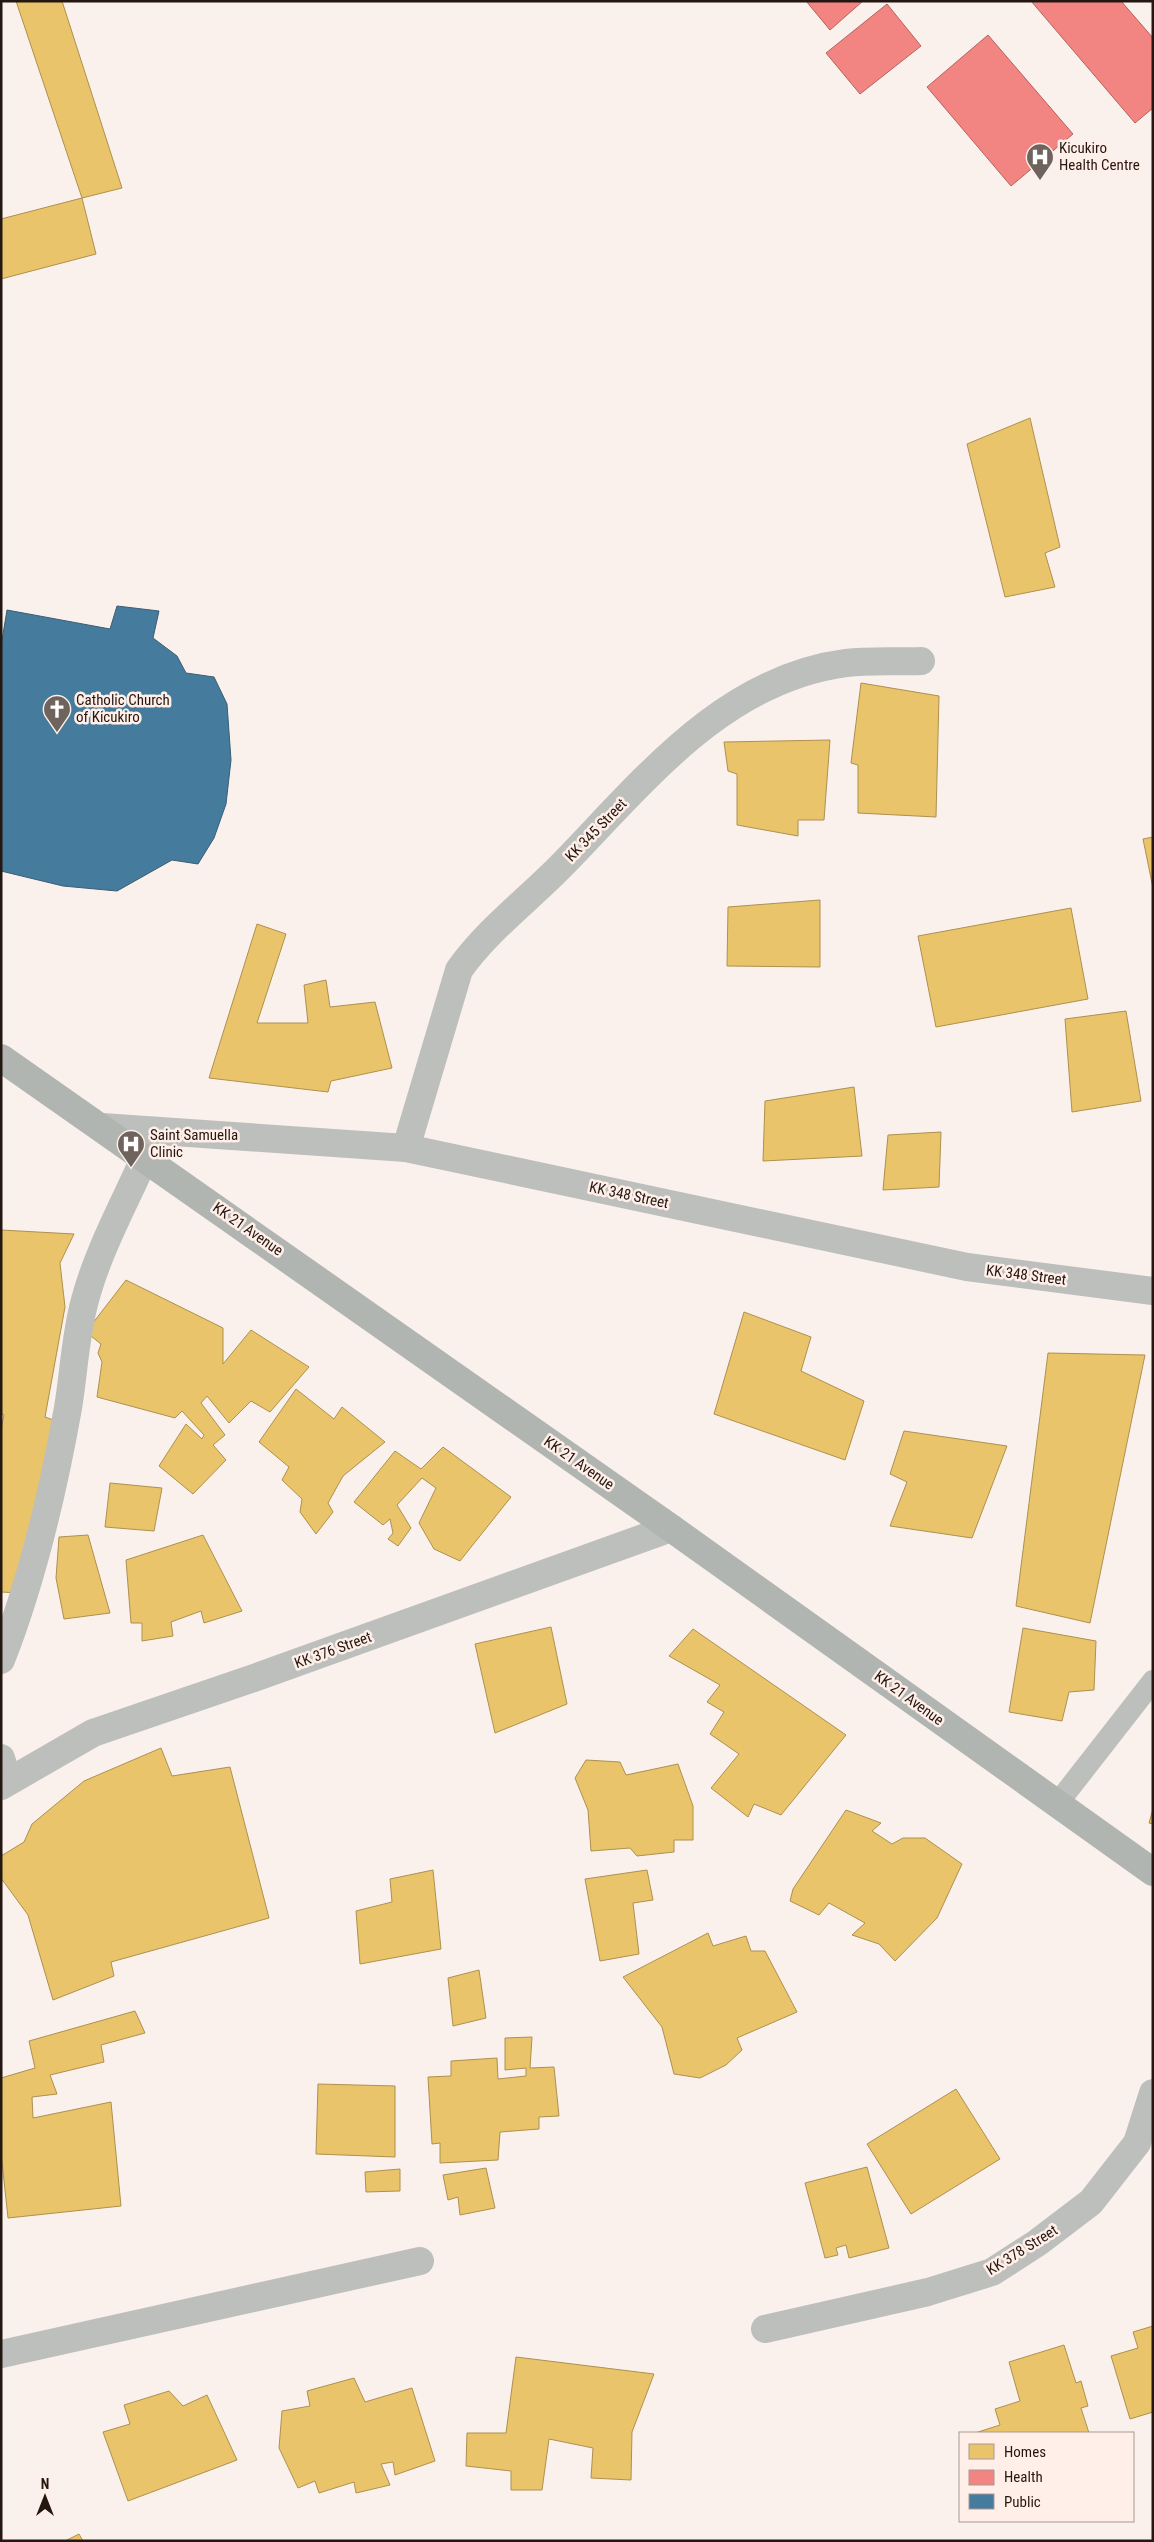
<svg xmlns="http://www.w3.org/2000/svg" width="1154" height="2542" viewBox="0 0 1154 2542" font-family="'Roboto Condensed',sans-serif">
  <rect width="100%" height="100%" fill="#faf1ed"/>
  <g fill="#e9c46a" stroke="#ae904f">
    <polygon points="16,1 62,1 122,188 82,198"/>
    <polygon points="82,198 96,254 1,279 1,219"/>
    <polygon points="1030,418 1060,547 1045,553 1055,587 1005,597 967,444"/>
    <polygon points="861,683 939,696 936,817 858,813 858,765 851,763"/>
    <polygon points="830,740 824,820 798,820 798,836 737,825 737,774 728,771 724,742"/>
    <polygon points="1153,837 1153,888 1143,839"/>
    <polygon points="820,900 820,967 727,966 728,907"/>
    <polygon points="1071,908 1088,999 936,1027 918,936"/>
    <polygon points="257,924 286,934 257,1023 308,1023 304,985 326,980 330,1007 375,1002 392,1068 331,1081 328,1092 209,1078"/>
    <polygon points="1126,1011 1141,1101 1072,1112 1065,1019"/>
    <polygon points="854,1087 862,1156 763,1161 765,1101"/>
    <polygon points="941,1132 939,1187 883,1190 888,1135"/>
    <polygon points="1,1230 74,1234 60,1263 65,1307 45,1417 59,1422 20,1593 1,1592 1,1429 4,1415 1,1414"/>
    <polygon points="126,1280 223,1328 223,1364 251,1330 309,1367 270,1412 251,1401 229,1423 207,1396 201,1403 225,1435 213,1445 226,1460 193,1494 159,1466 186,1424 202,1439 204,1435 182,1411 175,1418 97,1397 102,1362 98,1353 101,1344 86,1332"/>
    <polygon points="744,1312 811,1337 801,1371 864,1401 845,1460 714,1414"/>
    <polygon points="1048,1353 1145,1355 1090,1623 1016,1606"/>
    <polygon points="296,1389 334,1419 342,1407 385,1442 343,1476 328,1503 333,1512 316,1534 300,1512 302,1499 282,1480 289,1467 259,1442"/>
    <polygon points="904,1431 1007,1446 972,1538 890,1526 907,1482 890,1474"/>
    <polygon points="443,1447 511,1497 460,1561 434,1549 419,1523 436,1488 422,1478 397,1505 411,1528 398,1546 388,1539 393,1533 390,1519 383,1525 354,1502 395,1451 421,1469"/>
    <polygon points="110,1483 162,1488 154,1531 105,1527"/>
    <polygon points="88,1535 110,1613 64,1619 56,1578 59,1537"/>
    <polygon points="203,1535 242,1611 204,1623 201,1611 171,1622 173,1636 142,1641 142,1623 131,1623 126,1560"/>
    <polygon points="551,1627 567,1704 495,1733 475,1644"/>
    <polygon points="1023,1628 1096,1641 1094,1690 1069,1692 1062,1721 1009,1712"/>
    <polygon points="693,1629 846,1735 781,1815 754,1804 748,1817 711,1788 739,1754 710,1734 724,1712 707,1702 720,1685 669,1656"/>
    <polygon points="161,1748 172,1776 230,1767 269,1918 111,1962 114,1976 53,2000 28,1915 1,1878 1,1856 24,1842 32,1824 84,1781"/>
    <polygon points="586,1760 620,1762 626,1775 678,1764 693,1806 693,1840 674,1840 674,1852 637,1856 630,1848 591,1851 588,1810 575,1778"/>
    <polygon points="1153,1809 1153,1824 1149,1823"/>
    <polygon points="846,1810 881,1823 872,1831 892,1844 903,1838 925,1838 962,1864 937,1918 895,1961 879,1944 852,1935 865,1923 829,1903 819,1915 790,1901 793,1889"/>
    <polygon points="433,1870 441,1949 360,1964 356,1911 392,1902 390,1879"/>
    <polygon points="647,1870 653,1900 633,1903 639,1954 600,1961 585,1879"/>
    <polygon points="708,1933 713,1946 746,1936 751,1951 765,1951 797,2012 737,2038 742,2050 726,2065 700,2078 674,2074 662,2027 623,1977"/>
    <polygon points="479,1970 486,2018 453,2026 448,1978"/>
    <polygon points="135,2011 145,2033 101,2045 104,2062 50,2075 57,2094 32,2097 33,2118 111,2102 121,2206 8,2218 1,2153 1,2078 35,2068 29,2041"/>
    <polygon points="532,2037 530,2068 554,2067 559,2116 539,2117 539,2129 500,2132 498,2160 440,2163 440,2143 432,2144 428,2077 451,2076 451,2061 497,2058 498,2079 526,2076 526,2068 505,2070 505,2038"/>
    <polygon points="318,2084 395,2086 395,2157 316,2154"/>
    <polygon points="956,2089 1000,2159 911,2214 867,2144"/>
    <polygon points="867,2167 889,2248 849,2258 846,2245 836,2248 838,2255 825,2258 805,2183"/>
    <polygon points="486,2168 495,2208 460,2215 458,2197 448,2200 443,2175"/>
    <polygon points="400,2169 400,2191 366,2192 365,2172"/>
    <polygon points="1153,2326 1153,2412 1130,2419 1111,2356 1138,2348 1133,2332"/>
    <polygon points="1064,2345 1076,2383 1081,2381 1088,2406 1081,2408 1089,2433 975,2433 1000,2425 995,2409 1020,2401 1009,2362"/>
    <polygon points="516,2357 654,2374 632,2432 631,2480 591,2478 593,2448 549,2439 542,2490 511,2490 511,2471 466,2466 467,2433 506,2433"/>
    <polygon points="354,2378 365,2402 412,2388 435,2461 395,2475 393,2462 381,2464 390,2485 356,2493 354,2482 319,2493 315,2481 298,2488 279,2448 282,2411 310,2406 307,2391"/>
    <polygon points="169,2391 183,2406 207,2395 237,2460 128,2501 103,2432 130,2424 124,2405"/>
    <polygon points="79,2534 83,2541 65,2541"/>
  </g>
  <g fill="#f28482" stroke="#b46360">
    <polygon points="806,1 863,1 830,30"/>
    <polygon points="1031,1 1121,1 1153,38 1153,108 1135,123"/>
    <polygon points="887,4 921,46 860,94 826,53"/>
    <polygon points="988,35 1073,134 1011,186 927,87"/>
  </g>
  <polygon fill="#457b9d" stroke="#3b5d73" points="117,606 159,611 153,638 177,656 186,673 214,677 227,704 231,760 226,804 214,838 198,864 172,860 117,891 63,886 1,871 1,646 7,610 110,629"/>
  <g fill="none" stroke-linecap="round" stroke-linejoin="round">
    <polyline stroke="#bcbfbc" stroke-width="22" points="1057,1804 1153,1681"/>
    <g stroke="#bcbfbc" stroke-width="28">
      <polyline points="102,1127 406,1148 967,1267 1153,1291"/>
      <path d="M406 1148 459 970C487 930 528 900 562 865 643 782 723 679 846 663 870 660 896 662 921 661"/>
      <path d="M1 1660C32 1581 53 1492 68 1408 74 1372 75 1336 85 1300 98 1251 124 1204 145 1157"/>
      <polyline points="1,1758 8,1781"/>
      <polyline points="1,1786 93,1733 254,1678 671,1528"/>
      <polyline points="765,2329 928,2292 992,2272 1037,2243 1091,2202 1137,2143 1153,2093"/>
      <polyline points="1,2354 420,2261"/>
    </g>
    <polyline stroke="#b1b5b2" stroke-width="28" points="1,1058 671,1528 1153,1872"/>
  </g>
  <defs>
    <g id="hospital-pin" transform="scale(1.4375)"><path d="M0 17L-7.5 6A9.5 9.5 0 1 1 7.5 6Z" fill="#6f635e" stroke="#ffefe8"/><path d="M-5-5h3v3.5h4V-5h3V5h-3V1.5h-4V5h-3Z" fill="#fff"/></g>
    <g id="church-pin" transform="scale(1.4375)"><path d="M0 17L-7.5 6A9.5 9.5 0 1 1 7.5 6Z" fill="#6f635e" stroke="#ffefe8"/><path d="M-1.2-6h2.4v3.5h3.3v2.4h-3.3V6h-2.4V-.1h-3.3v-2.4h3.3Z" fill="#fff"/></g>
  </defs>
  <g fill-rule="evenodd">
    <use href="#hospital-pin" x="1040" y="157"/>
    <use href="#church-pin" x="57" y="709"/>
    <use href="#hospital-pin" x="131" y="1144"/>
  </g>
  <g text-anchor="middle" stroke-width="5" stroke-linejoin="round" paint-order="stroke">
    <g font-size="15" fill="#241711" stroke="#ffefe8" text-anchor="start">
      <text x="1059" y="153">Kicukiro<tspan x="1059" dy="17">Health Centre</tspan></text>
      <text x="76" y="705">Catholic Church<tspan x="76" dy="17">of Kicukiro</tspan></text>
      <text x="150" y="1140">Saint Samuella<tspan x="150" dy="17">Clinic</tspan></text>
    </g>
    <g font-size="15" fill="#241711" stroke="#ffefe8">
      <text transform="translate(596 830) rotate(-46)" y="5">KK 345 Street</text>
      <text transform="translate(629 1195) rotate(12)" y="5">KK 348 Street</text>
      <text transform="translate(248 1229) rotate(35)" y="5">KK 21 Avenue</text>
      <text transform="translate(1026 1275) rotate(7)" y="5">KK 348 Street</text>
      <text transform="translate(579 1463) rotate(35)" y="5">KK 21 Avenue</text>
      <text transform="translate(333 1650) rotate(-20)" y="5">KK 376 Street</text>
      <text transform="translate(909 1698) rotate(36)" y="5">KK 21 Avenue</text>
      <text transform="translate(1022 2250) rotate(-32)" y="5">KK 378 Street</text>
    </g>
  </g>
  <rect width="1154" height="2542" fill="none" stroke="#241711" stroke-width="5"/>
  <rect x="959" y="2432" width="175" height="90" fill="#ffefe8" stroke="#a79992"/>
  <rect x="969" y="2444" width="25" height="15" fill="#e9c46a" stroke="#a79992"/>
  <text x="1004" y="2457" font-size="15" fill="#241711">Homes</text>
  <rect x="969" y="2470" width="25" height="15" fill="#f28482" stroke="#a79992"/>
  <text x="1004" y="2482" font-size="15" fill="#241711">Health</text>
  <rect x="969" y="2494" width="25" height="15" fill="#457b9d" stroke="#a79992"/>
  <text x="1004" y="2507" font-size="15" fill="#241711">Public</text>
  <g transform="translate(45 2497)" stroke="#ffefe8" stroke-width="4" paint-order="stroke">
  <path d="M0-4L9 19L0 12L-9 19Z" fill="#241711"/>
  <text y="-8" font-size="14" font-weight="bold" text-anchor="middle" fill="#241711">N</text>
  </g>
</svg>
